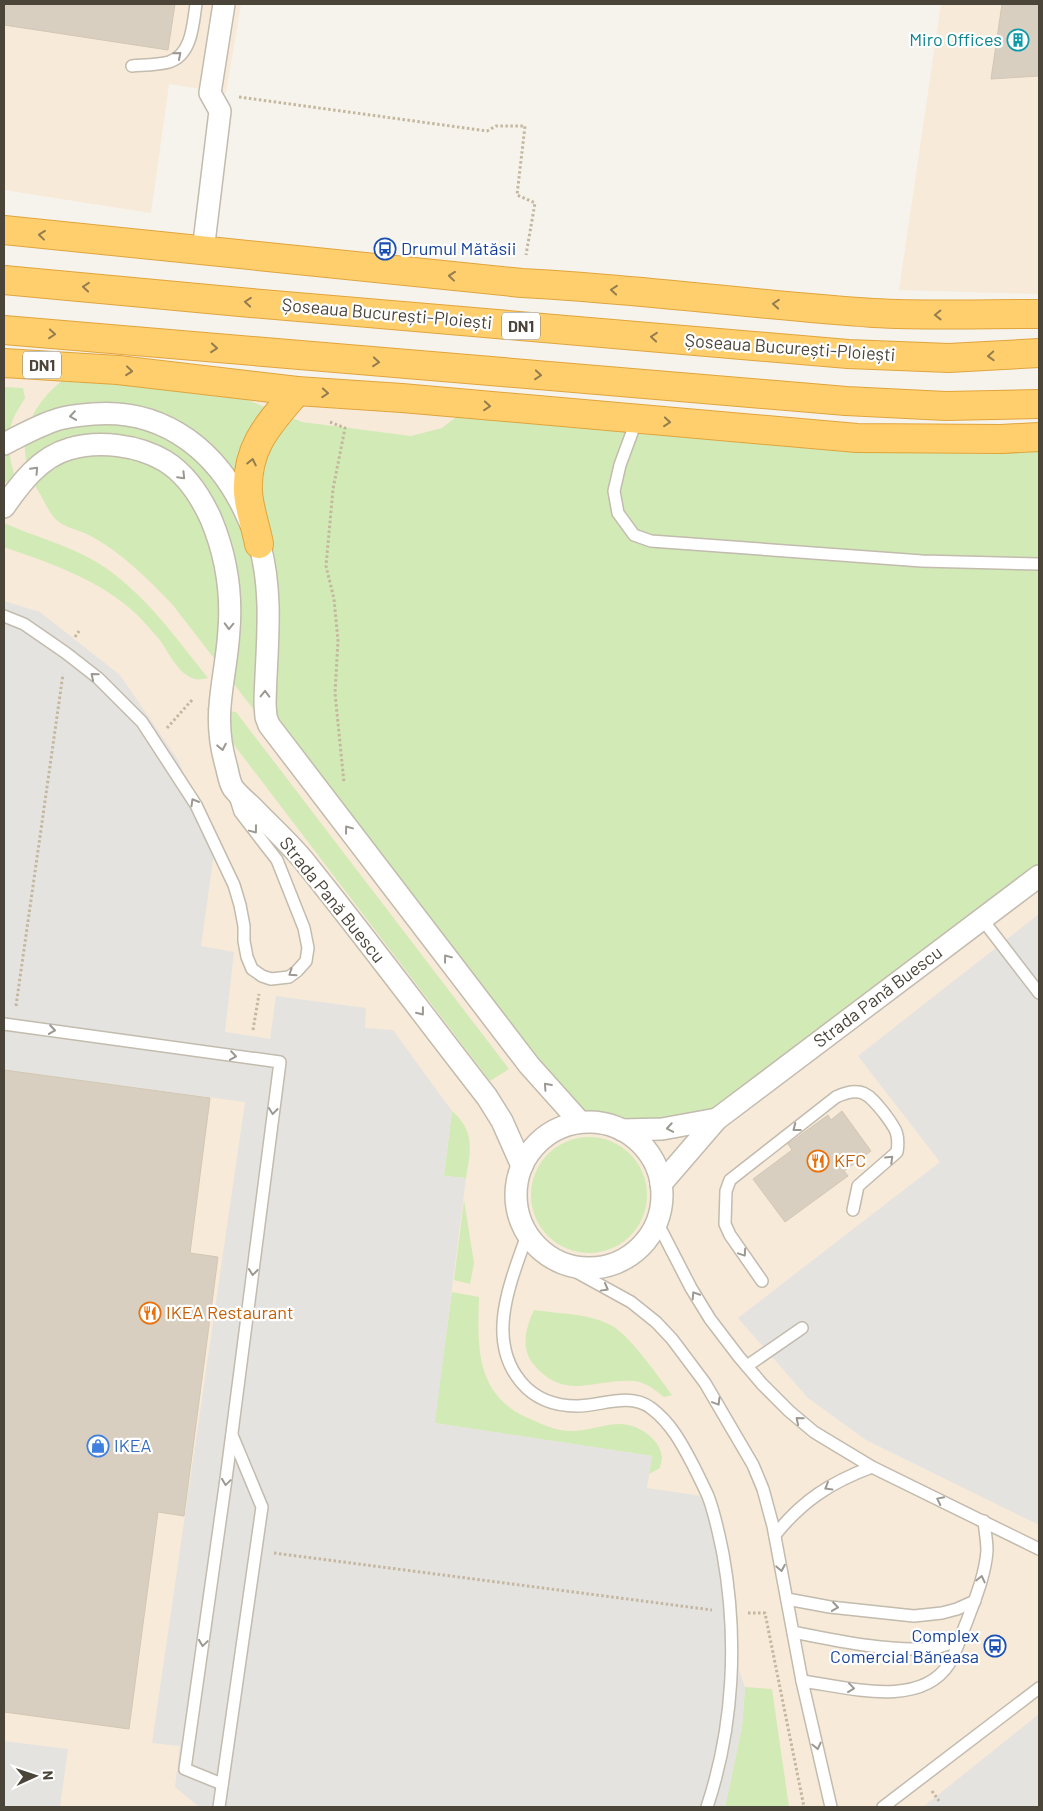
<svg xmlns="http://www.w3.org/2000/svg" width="1043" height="1811" viewBox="0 0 1043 1811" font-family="Barlow,sans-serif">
  <rect width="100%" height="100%" fill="#f6f3ec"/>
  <g fill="#f7ead8">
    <polygon points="4,4 241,4 226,93 169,84 151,213 4,190"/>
    <polygon points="941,4 1039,4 1039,294 899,290"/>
    <polygon points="4,363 297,391 1039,437 1039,1807 4,1807"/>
  </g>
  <g fill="#d2eab5">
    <path d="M80 367 194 378 302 422 411 436 442 428 472 405 1039 437V876L717 1119 622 1130 597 1122H580L529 1065 172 604C146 577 120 551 87 534 78 530 67 528 59 522 51 517 45 502 40 494 19 462 19 427 46 396 55 385 69 376 80 367Z"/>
    <path d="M4 387 23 388 25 398C21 405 16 412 13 419 6 436 9 457 14 474L8 483 4 482Z"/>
    <path d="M4 523C35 537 69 545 98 563 144 592 175 637 208 678 201 679 197 681 190 677 176 670 168 651 159 639 151 630 142 619 133 611 96 578 49 563 4 547Z"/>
    <polygon points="206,708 236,712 509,1069 490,1081"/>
    <path d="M452 1111C475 1131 471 1150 466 1178L444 1176Z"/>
    <circle cx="589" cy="1195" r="58"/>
    <polygon points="464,1200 474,1263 470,1284 454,1280"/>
    <path d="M452 1292 479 1297C477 1351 476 1399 535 1421 545 1426 556 1430 568 1431 587 1432 603 1424 620 1424 637 1424 660 1438 662 1457 662 1460 660 1465 660 1468L649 1474 652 1456 434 1423Z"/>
    <path d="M534 1310C559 1314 591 1313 614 1327 633 1340 658 1376 672 1395L664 1397C655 1390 646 1382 634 1381 595 1378 566 1402 534 1365 520 1348 526 1328 534 1310Z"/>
    <polygon points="745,1687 772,1689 789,1807 725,1807 742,1727"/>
  </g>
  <g fill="#e5e3e0">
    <polygon points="4,601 40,612 120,675 178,760 215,846 201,946 234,952 225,1032 270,1039 276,996 366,1008 365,1028 393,1030 452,1111 444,1176 466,1178 435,1423 652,1456 647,1488 708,1497 718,1532 731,1649 745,1687 742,1727 725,1807 199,1807 175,1787 180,1746 152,1743 245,1102 4,1070"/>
    <polygon points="1039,914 1039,1525 866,1440 808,1398 738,1318 940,1162 858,1056"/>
    <polygon points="1039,1714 1039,1807 923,1807"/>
    <polygon points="4,1741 68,1749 60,1807 4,1807"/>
  </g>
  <g fill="#d8cfc1" stroke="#d3c7b4">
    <polygon points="4,4 175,4 168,50 4,25"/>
    <polygon points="1002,4 1039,4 1039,76 991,79"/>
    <polygon points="4,1070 210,1098 190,1253 218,1257 184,1516 158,1512 129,1729 4,1712"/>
    <polygon points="842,1111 871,1151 844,1171 848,1176 785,1222 753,1179 792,1150 788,1144 791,1142 828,1115 831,1120"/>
  </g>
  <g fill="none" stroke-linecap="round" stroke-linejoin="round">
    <g stroke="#c2bbae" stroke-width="14">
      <g id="lane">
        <path d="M132 66C144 65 158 65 169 62 192 55 193 24 196 4"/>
        <polyline points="637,419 620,465 614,491 618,513 634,535 651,541 922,561 1039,564"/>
        <polyline points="4,616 24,624 66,653 98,678 142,722 196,805 234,885 240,905 244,926 244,941 247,957 252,969 262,976 271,979 289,977 297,971 306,961 308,948 304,928 277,860 240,812 235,796"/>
        <polyline points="982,919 1039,993"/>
        <polyline points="4,1024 280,1062 226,1479 185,1769 222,1784"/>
        <polyline points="657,1222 691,1288 710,1319 739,1357 762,1384 789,1411 814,1432 872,1467 1039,1549"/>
        <path d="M527 1235C511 1281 485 1339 521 1382 536 1400 555 1406 577 1406 601 1406 629 1392 651 1408 671 1423 682 1444 693 1465 698 1475 703 1485 708 1496 715 1514 719 1535 723 1554 738 1638 734 1726 707 1807"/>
        <polyline points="562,1264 631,1302 656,1322 672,1339 705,1383 753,1465 763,1489 773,1526 802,1681 831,1807"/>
        <path d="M762 1281 730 1235 725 1224 726 1191 730 1180 836 1097C861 1085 869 1094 884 1113 895 1128 900 1133 897 1152L858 1186 853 1210"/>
        <polyline points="747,1366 802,1328"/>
        <path d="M775 1535C802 1501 831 1482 872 1467"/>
        <polyline points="787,1599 830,1607 914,1616 942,1613 957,1609 975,1601"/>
        <path d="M793 1632C833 1640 893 1653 933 1648 941 1647 950 1643 959 1641"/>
        <path d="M802 1681C847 1687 920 1709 949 1664 957 1651 961 1635 967 1621 975 1599 985 1576 987 1551 987 1541 985 1531 984 1521"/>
        <polyline points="219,1807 262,1507 232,1435"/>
        <polyline points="883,1807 1039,1688"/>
      </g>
    </g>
    <g stroke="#c2bbae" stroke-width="24">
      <g id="street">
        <polyline points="203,251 220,111 210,93 224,4"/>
        <path d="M4 444C22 435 39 425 59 419 69 416 82 415 93 414 166 408 220 453 248 518 252 527 257 536 260 546 274 598 266 651 265 704L266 717 269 725 529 1065 580 1122"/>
        <path d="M4 507C20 484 40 457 69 449 99 440 138 445 165 461 186 474 201 497 211 519 226 555 232 592 229 630 226 681 211 713 226 765 228 772 229 782 233 788 238 795 247 802 253 808 271 827 292 845 308 866 369 942 427 1020 487 1097L502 1121 522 1166"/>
        <circle cx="589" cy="1195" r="73"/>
        <polyline points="622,1130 662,1129 717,1119"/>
        <polyline points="661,1184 717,1119 1039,876"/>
      </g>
    </g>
    <g stroke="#e0a43c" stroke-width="30">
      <g id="highway">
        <path d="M4 230 522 283C639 289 756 305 873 313 928 316 984 314 1039 314"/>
        <polyline points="4,280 251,303 848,354 949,358 1039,353"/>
        <polyline points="4,330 846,401 946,406 1039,404"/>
        <polyline points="4,363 118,370 297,391 402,398 857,438 1001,439 1039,437"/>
        <path d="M259 544C256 527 249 509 248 492 246 446 270 423 297 391"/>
      </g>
    </g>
    <g stroke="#c4b79f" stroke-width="3" stroke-dasharray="2.5 2.5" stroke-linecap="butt">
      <polyline points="239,97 487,131 496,126 525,126 517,195 535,203 526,255"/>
      <polyline points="330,422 345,428 333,489 326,566 334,599 338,641 335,693 344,783"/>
      <polyline points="75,637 79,631"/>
      <polyline points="167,728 192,700"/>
      <polyline points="16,1006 63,674"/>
      <polyline points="253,1030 259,994"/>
      <polyline points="274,1553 712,1610"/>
      <polyline points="748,1613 765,1613 804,1807"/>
      <polyline points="932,1791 939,1801"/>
    </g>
    <use href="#lane" stroke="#fff" stroke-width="11"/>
    <use href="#street" stroke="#fff" stroke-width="21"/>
    <use href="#highway" stroke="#ffcf6e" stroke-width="28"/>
  </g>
  <defs><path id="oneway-chevron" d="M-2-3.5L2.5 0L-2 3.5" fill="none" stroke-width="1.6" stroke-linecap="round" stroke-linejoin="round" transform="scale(1.25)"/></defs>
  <g stroke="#9c9892">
    <use href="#oneway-chevron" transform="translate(178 55) rotate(-41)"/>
    <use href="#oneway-chevron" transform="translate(73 416) rotate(172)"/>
    <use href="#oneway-chevron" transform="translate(35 470) rotate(-47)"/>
    <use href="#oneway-chevron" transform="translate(182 476) rotate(46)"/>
    <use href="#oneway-chevron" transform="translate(229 626) rotate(92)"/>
    <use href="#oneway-chevron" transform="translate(94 676) rotate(-140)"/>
    <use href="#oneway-chevron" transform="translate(265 694) rotate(-89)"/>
    <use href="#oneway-chevron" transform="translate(222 747) rotate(79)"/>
    <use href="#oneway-chevron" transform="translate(194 802) rotate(-120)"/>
    <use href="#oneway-chevron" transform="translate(348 829) rotate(-127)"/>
    <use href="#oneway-chevron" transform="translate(254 830) rotate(53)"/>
    <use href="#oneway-chevron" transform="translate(447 958) rotate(-127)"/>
    <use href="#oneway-chevron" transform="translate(292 973) rotate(146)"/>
    <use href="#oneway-chevron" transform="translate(421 1012) rotate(52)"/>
    <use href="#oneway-chevron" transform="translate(52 1030) rotate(8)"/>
    <use href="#oneway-chevron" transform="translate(233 1056) rotate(8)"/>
    <use href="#oneway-chevron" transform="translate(547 1086) rotate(-132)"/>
    <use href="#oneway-chevron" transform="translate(273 1111) rotate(97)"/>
    <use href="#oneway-chevron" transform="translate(670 1128) rotate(170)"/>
    <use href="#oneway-chevron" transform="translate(796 1128) rotate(142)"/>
    <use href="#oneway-chevron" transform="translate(890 1159) rotate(-44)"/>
    <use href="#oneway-chevron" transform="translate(743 1253) rotate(56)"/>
    <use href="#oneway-chevron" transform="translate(253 1272) rotate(97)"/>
    <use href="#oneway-chevron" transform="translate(605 1288) rotate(29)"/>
    <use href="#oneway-chevron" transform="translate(695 1295) rotate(-122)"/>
    <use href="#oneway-chevron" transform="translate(717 1402) rotate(59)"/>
    <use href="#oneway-chevron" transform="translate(799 1420) rotate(-140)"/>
    <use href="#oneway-chevron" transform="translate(226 1482) rotate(98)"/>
    <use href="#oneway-chevron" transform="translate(828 1487) rotate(150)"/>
    <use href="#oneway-chevron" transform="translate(940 1500) rotate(-154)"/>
    <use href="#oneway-chevron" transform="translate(781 1568) rotate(79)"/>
    <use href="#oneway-chevron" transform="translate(981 1579) rotate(-77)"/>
    <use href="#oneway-chevron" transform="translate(835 1607) rotate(8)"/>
    <use href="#oneway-chevron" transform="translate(203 1643) rotate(98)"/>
    <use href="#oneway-chevron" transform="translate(851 1688) rotate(7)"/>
    <use href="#oneway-chevron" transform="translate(817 1746) rotate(77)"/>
  </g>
  <g stroke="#937c4e">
    <use href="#oneway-chevron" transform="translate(42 235) rotate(-174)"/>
    <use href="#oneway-chevron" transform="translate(452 276) rotate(-174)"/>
    <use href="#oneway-chevron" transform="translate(86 287) rotate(-175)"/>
    <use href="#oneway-chevron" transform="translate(614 290) rotate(-175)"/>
    <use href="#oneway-chevron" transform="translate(248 302) rotate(-175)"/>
    <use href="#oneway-chevron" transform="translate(776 304) rotate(-175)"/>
    <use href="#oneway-chevron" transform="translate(938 315) rotate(179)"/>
    <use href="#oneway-chevron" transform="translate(52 334) rotate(5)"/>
    <use href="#oneway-chevron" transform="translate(654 337) rotate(-175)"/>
    <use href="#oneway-chevron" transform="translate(214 348) rotate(5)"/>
    <use href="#oneway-chevron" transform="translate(991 356) rotate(177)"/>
    <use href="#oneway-chevron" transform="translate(376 362) rotate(5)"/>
    <use href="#oneway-chevron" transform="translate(129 371) rotate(6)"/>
    <use href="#oneway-chevron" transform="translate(538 375) rotate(5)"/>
    <use href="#oneway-chevron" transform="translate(325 393) rotate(4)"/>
    <use href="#oneway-chevron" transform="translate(487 406) rotate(5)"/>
    <use href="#oneway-chevron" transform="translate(667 422) rotate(5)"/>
    <use href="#oneway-chevron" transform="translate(252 462) rotate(-78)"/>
  </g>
  <defs>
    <g id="building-ring" transform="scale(1.125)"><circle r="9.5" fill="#fff" stroke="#0f9aa8" stroke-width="1.5"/><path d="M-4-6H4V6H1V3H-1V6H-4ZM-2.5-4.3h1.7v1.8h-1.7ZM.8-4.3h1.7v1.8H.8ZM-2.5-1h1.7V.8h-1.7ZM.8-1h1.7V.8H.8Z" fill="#0f9aa8"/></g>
    <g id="bus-ring" transform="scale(1.125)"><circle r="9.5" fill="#fff" stroke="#1a4fb4" stroke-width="1.5"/><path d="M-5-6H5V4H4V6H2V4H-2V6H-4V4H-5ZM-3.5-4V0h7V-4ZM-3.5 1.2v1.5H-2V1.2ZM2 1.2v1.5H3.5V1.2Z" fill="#1a4fb4"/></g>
    <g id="restaurant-ring" transform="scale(1.125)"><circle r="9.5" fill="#fff" stroke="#e8710a" stroke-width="1.5"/><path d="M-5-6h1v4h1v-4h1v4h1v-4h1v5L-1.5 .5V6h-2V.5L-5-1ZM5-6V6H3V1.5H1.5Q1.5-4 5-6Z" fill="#e8710a"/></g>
    <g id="shop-ring" transform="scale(1.125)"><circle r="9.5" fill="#fff" stroke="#3f7fe0" stroke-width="1.5"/><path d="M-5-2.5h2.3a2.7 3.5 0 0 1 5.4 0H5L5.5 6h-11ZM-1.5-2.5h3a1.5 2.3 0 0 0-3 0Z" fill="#3f7fe0"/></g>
  </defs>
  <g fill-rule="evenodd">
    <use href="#building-ring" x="1018" y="40"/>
    <use href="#bus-ring" x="385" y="249"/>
    <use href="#restaurant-ring" x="818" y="1161"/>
    <use href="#restaurant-ring" x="150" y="1313"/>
    <use href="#shop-ring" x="98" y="1446"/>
    <use href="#bus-ring" x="995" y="1646"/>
  </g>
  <g text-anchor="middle" stroke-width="4.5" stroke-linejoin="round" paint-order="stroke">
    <g fill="#fff" stroke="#817c74" stroke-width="1">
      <rect x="502" y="312.5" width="38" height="27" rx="4"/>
      <rect x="23" y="351.5" width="38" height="27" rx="4"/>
    </g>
    <g font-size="16" font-weight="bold" fill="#4b4439">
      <text x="521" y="332">DN1</text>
      <text x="42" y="371">DN1</text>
    </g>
    <g font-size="18" fill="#0d838f" stroke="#fff" text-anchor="end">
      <text x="1002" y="46">Miro Offices</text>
    </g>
    <g font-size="18" fill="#164399" stroke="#fff" text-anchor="start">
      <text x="401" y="255">Drumul Mătăsii</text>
      <text x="979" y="1642" text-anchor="end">Complex<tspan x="979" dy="21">Comercial Băneasa</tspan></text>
    </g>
    <g font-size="18" fill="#4b4439" stroke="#fff">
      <text transform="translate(387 314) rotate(5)" y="6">Șoseaua București-Ploiești</text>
      <text transform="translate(790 348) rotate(4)" y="6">Șoseaua București-Ploiești</text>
      <text transform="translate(332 900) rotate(51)" y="6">Strada Pană Buescu</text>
      <text transform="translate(878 997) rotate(-37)" y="6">Strada Pană Buescu</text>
    </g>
    <g font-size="18" fill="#c56008" stroke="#fff" text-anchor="start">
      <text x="834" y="1167">KFC</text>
      <text x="166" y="1319">IKEA Restaurant</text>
    </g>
    <g font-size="18" fill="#366cbe" stroke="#fff" text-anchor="start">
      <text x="114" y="1452">IKEA</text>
    </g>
  </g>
  <rect width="1043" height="1811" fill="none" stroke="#4b4439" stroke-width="10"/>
  <g transform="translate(35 1776) rotate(87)" stroke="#ffffff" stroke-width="4" paint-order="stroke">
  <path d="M0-4L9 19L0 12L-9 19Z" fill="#4b4439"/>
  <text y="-8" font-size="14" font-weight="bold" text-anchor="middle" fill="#4b4439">N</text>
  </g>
</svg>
